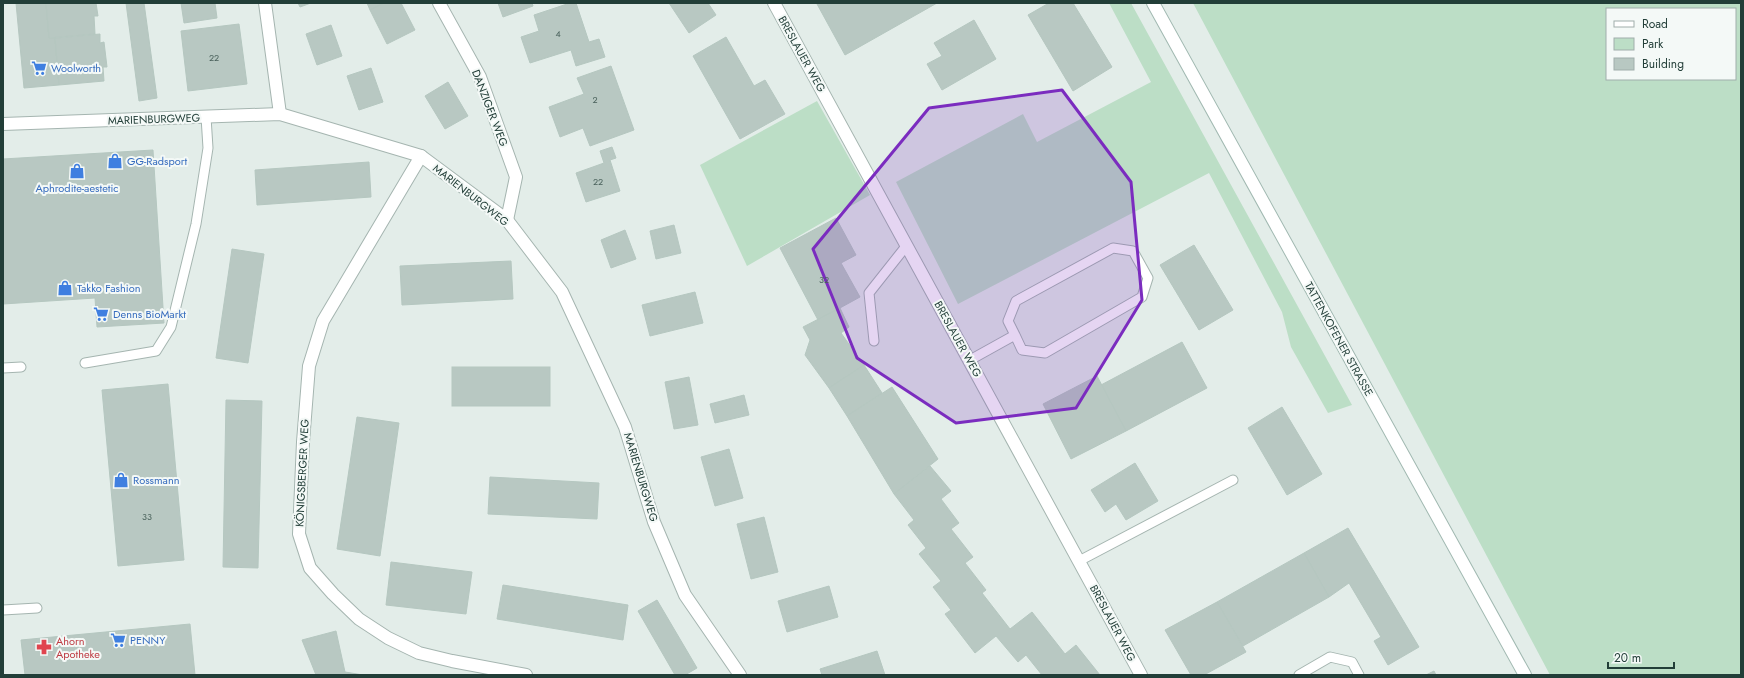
<svg xmlns="http://www.w3.org/2000/svg" width="1744" height="678" viewBox="0 0 1744 678" font-family="Jost,sans-serif">
  <rect width="100%" height="100%" fill="#e3ede9"/>
  <g fill="#bcdec6" fill-rule="evenodd">
    <polygon points="1109,3 1131,3 1352,405 1328,413 1291,347 1282,312 1209,173 958,304 896,182 1023,114 1037,142 1151,82"/>
    <path d="M1193 3H1741V675H1550ZM1607 9H1735V79H1607Z"/>
    <polygon points="817,101 870,195 747,266 700,165"/>
  </g>
  <g fill="#b8c8c2" stroke="#b5c7c0">
    <polygon points="16,3 46,3 49,38 55,38 59,85 24,88"/>
    <polygon points="46,3 96,3 98,16 94,16 95,34 49,38"/>
    <polygon points="126,3 144,3 157,98 139,101"/>
    <polygon points="181,3 215,3 217,18 184,23"/>
    <polygon points="298,3 311,3 300,7"/>
    <polygon points="367,3 384,3 370,10"/>
    <polygon points="384,3 401,3 415,30 387,44 370,10"/>
    <polygon points="498,3 532,3 533,6 503,17"/>
    <polygon points="570,3 576,3 589,42 599,39 605,57 576,66 571,50 530,63 521,37 539,31 534,15"/>
    <polygon points="669,3 708,3 716,15 689,33"/>
    <polygon points="818,3 937,3 845,55 817,4"/>
    <polygon points="1049,3 1073,3 1112,67 1073,91 1028,15"/>
    <polygon points="974,20 996,59 942,90 927,64 942,56 934,43"/>
    <polygon points="239,24 247,84 188,91 181,31"/>
    <polygon points="331,25 342,56 317,65 306,34"/>
    <polygon points="100,34 100,43 104,42 107,67 103,67 104,81 59,85 55,38"/>
    <polygon points="726,37 754,86 765,80 785,114 740,139 693,56"/>
    <polygon points="611,66 634,130 590,146 583,128 560,137 549,107 584,94 577,78"/>
    <polygon points="371,68 383,102 359,110 347,76"/>
    <polygon points="448,82 468,116 445,129 425,96"/>
    <polygon points="612,147 616,158 610,160 620,191 586,202 576,173 604,163 600,151"/>
    <polygon points="153,150 164,323 97,327 95,298 3,304 3,159"/>
    <polygon points="369,162 371,197 257,205 255,170"/>
    <polygon points="836,218 856,255 841,263 860,297 818,320 780,248"/>
    <polygon points="674,225 681,253 656,259 650,231"/>
    <polygon points="625,230 636,259 611,268 601,240"/>
    <polygon points="1194,245 1233,310 1199,330 1160,265"/>
    <polygon points="232,249 264,254 248,363 216,358"/>
    <polygon points="511,261 513,299 402,305 400,266"/>
    <polygon points="695,292 703,323 650,336 642,305"/>
    <polygon points="840,308 849,327 841,333 864,365 829,388 805,355 810,340 803,327"/>
    <polygon points="1182,342 1207,388 1126,431 1101,385"/>
    <polygon points="864,365 882,393 847,416 829,388"/>
    <rect x="452" y="367" width="98" height="39"/>
    <polygon points="1097,376 1126,431 1071,459 1043,404"/>
    <polygon points="689,377 698,425 674,429 665,382"/>
    <polygon points="168,384 184,560 118,566 102,390"/>
    <polygon points="892,387 938,459 894,494 847,416"/>
    <polygon points="744,395 749,415 715,423 710,404"/>
    <polygon points="226,400 262,401 258,568 223,567"/>
    <polygon points="1282,407 1322,474 1287,495 1248,428"/>
    <polygon points="357,417 399,423 380,556 337,549"/>
    <polygon points="729,449 743,498 715,506 701,457"/>
    <polygon points="1135,463 1158,501 1126,520 1116,504 1105,512 1091,490"/>
    <polygon points="930,466 951,491 941,499 959,523 951,529 973,557 965,563 986,590 982,593 1010,629 1032,612 1065,654 1076,645 1100,675 1042,675 1026,655 1018,662 996,636 975,653 945,614 951,610 933,587 941,581 919,554 926,548 908,525 914,520 894,494"/>
    <polygon points="490,477 599,483 597,519 488,514"/>
    <polygon points="764,517 778,572 751,579 737,524"/>
    <polygon points="1348,528 1419,647 1388,665 1374,641 1381,637 1349,583 1329,597 1304,553"/>
    <polygon points="1304,553 1329,597 1243,646 1217,602"/>
    <polygon points="391,562 472,572 466,614 386,605"/>
    <polygon points="503,585 628,605 623,640 497,619"/>
    <polygon points="829,586 838,617 787,632 778,601"/>
    <polygon points="657,600 697,668 685,675 675,675 638,611"/>
    <polygon points="1217,602 1246,652 1204,675 1191,675 1165,630"/>
    <polygon points="190,624 195,675 25,675 21,640"/>
    <polygon points="336,631 345,672 363,675 316,675 302,640"/>
    <polygon points="877,651 885,675 822,675 820,669"/>
    <polygon points="1434,671 1436,675 1426,675"/>
  </g>
  <g fill="none" stroke-linecap="round" stroke-linejoin="round">
    <g stroke="#a5b5b0" stroke-width="11">
      <g id="lane">
        <polyline points="874,341 869,293 907,245"/>
        <polyline points="970,360 1015,335 1022,350 1045,353 1142,297 1148,278 1133,251 1113,248 1016,301 1008,321 1015,335"/>
        <polyline points="85,363 156,351 171,327 196,224 208,148 206,117"/>
        <polyline points="3,368 21,367"/>
        <polyline points="1079,561 1233,480"/>
        <polyline points="3,610 37,608"/>
        <polyline points="1299,675 1330,657 1352,662 1359,675"/>
      </g>
    </g>
    <g stroke="#a5b5b0" stroke-width="14">
      <g id="street">
        <polyline points="265,3 280,114"/>
        <polyline points="439,3 480,77 516,177 507,220"/>
        <polyline points="774,3 1141,675"/>
        <polyline points="3,124 280,114 421,156 507,220 562,292 625,427 654,522 685,595 740,675"/>
        <polyline points="421,156 323,321 309,366 303,442 299,534 310,568 333,594 359,619 388,638 419,653 452,661 526,675"/>
      </g>
    </g>
    <g stroke="#a1b9b1" stroke-width="14">
      <polyline id="secondary" points="1153,3 1525,675"/>
    </g>
    <use href="#lane" stroke="#fff" stroke-width="9"/>
    <use href="#street" stroke="#fff" stroke-width="12"/>
    <use href="#secondary" stroke="#fff" stroke-width="12"/>
  </g>
  <path fill="#7b2cbf" fill-opacity="0.2" stroke="#7b2cbf" stroke-width="3" stroke-linejoin="round" d="M1062 90 1131 182 1142 300 1076 408 956 423 857 358 813 249 929 108Z"/>
  <defs>
    <g id="supermarket-bare" transform="scale(1.2)"><path d="M-6-5.5h2.5l.6 2H6L4.5 2H-2.5L-4.4-4H-6ZM-1.5 3.2a1.3 1.3 0 1 0 .1 0ZM3 3.2a1.3 1.3 0 1 0 .1 0Z" fill="#3f7fe0" stroke="#f4f9f7" stroke-width="2.5" paint-order="stroke"/></g>
    <g id="shop-bare" transform="scale(1.2)"><path d="M-5-2.5h2.3a2.7 3.5 0 0 1 5.4 0H5L5.5 6h-11ZM-1.5-2.5h3a1.5 2.3 0 0 0-3 0Z" fill="#3f7fe0" stroke="#f4f9f7" stroke-width="2.5" paint-order="stroke"/></g>
    <g id="pharmacy-bare" transform="scale(1.2)"><path d="M-2-6h4v4h4v4h-4v4h-4v-4h-4v-4h4Z" fill="#e0444e" stroke="#f4f9f7" stroke-width="2.5" paint-order="stroke"/></g>
  </defs>
  <g fill-rule="evenodd">
    <use href="#supermarket-bare" x="39" y="68"/>
    <use href="#shop-bare" x="115" y="161"/>
    <use href="#shop-bare" x="77" y="171"/>
    <use href="#shop-bare" x="65" y="288"/>
    <use href="#supermarket-bare" x="101" y="314"/>
    <use href="#shop-bare" x="121" y="480"/>
    <use href="#supermarket-bare" x="118" y="640"/>
    <use href="#pharmacy-bare" x="44" y="647"/>
  </g>
  <g text-anchor="middle" stroke-width="4" stroke-linejoin="round" paint-order="stroke">
    <g font-size="9" fill="#48605a">
      <text x="558" y="37">4</text>
      <text x="214" y="61">22</text>
      <text x="595" y="103">2</text>
      <text x="598" y="185">22</text>
      <text x="824" y="283">32</text>
      <text x="147" y="520">33</text>
    </g>
    <g font-size="11" fill="#223e38" stroke="#f4f9f7">
      <text transform="translate(802 54) rotate(61)" y="4">BRESLAUER WEG</text>
      <text transform="translate(490 108) rotate(69)" y="4">DANZIGER WEG</text>
      <text transform="translate(154 119) rotate(-2)" y="4">MARIENBURGWEG</text>
      <text transform="translate(471 195) rotate(38)" y="4">MARIENBURGWEG</text>
      <text transform="translate(958 339) rotate(61)" y="4">BRESLAUER WEG</text>
      <text transform="translate(1339 339) rotate(61)" y="4">TATTENKOFENER STRASSE</text>
      <text transform="translate(302 473) rotate(-87)" y="4">KÖNIGSBERGER WEG</text>
      <text transform="translate(641 477) rotate(73)" y="4">MARIENBURGWEG</text>
      <text transform="translate(1113 623) rotate(62)" y="4">BRESLAUER WEG</text>
    </g>
    <g font-size="11" fill="#366cbe" stroke="#f4f9f7" text-anchor="start">
      <text x="51" y="72">Woolworth</text>
      <text x="127" y="165">GG-Radsport</text>
      <text x="77" y="192" text-anchor="middle">Aphrodite-aestetic</text>
      <text x="77" y="292">Takko Fashion</text>
      <text x="113" y="318">Denns BioMarkt</text>
      <text x="133" y="484">Rossmann</text>
      <text x="130" y="644">PENNY</text>
    </g>
    <g font-size="11" fill="#be3a42" stroke="#f4f9f7" text-anchor="start">
      <text x="56" y="645">Ahorn<tspan x="56" dy="13">Apotheke</tspan></text>
    </g>
  </g>
  <rect width="1744" height="678" fill="none" stroke="#223e38" stroke-width="8"/>
  <rect x="1606" y="8" width="130" height="72" fill="#f4f9f7" stroke="#a0aeab"/>
  <rect x="1614" y="21" width="20" height="6" fill="#ffffff" stroke="#a0aeab"/>
  <text x="1642" y="28" font-size="12" fill="#223e38">Road</text>
  <rect x="1614" y="38" width="20" height="12" fill="#bcdec6" stroke="#a0aeab"/>
  <text x="1642" y="48" font-size="12" fill="#223e38">Park</text>
  <rect x="1614" y="58" width="20" height="12" fill="#b8c8c2" stroke="#a0aeab"/>
  <text x="1642" y="68" font-size="12" fill="#223e38">Building</text>
  <path d="M1608 662v6h66v-6" fill="none" stroke="#223e38" stroke-width="2"/>
  <text x="1614" y="662" font-size="12" fill="#223e38" stroke="#f4f9f7" stroke-width="3" paint-order="stroke">20 m</text>
</svg>
